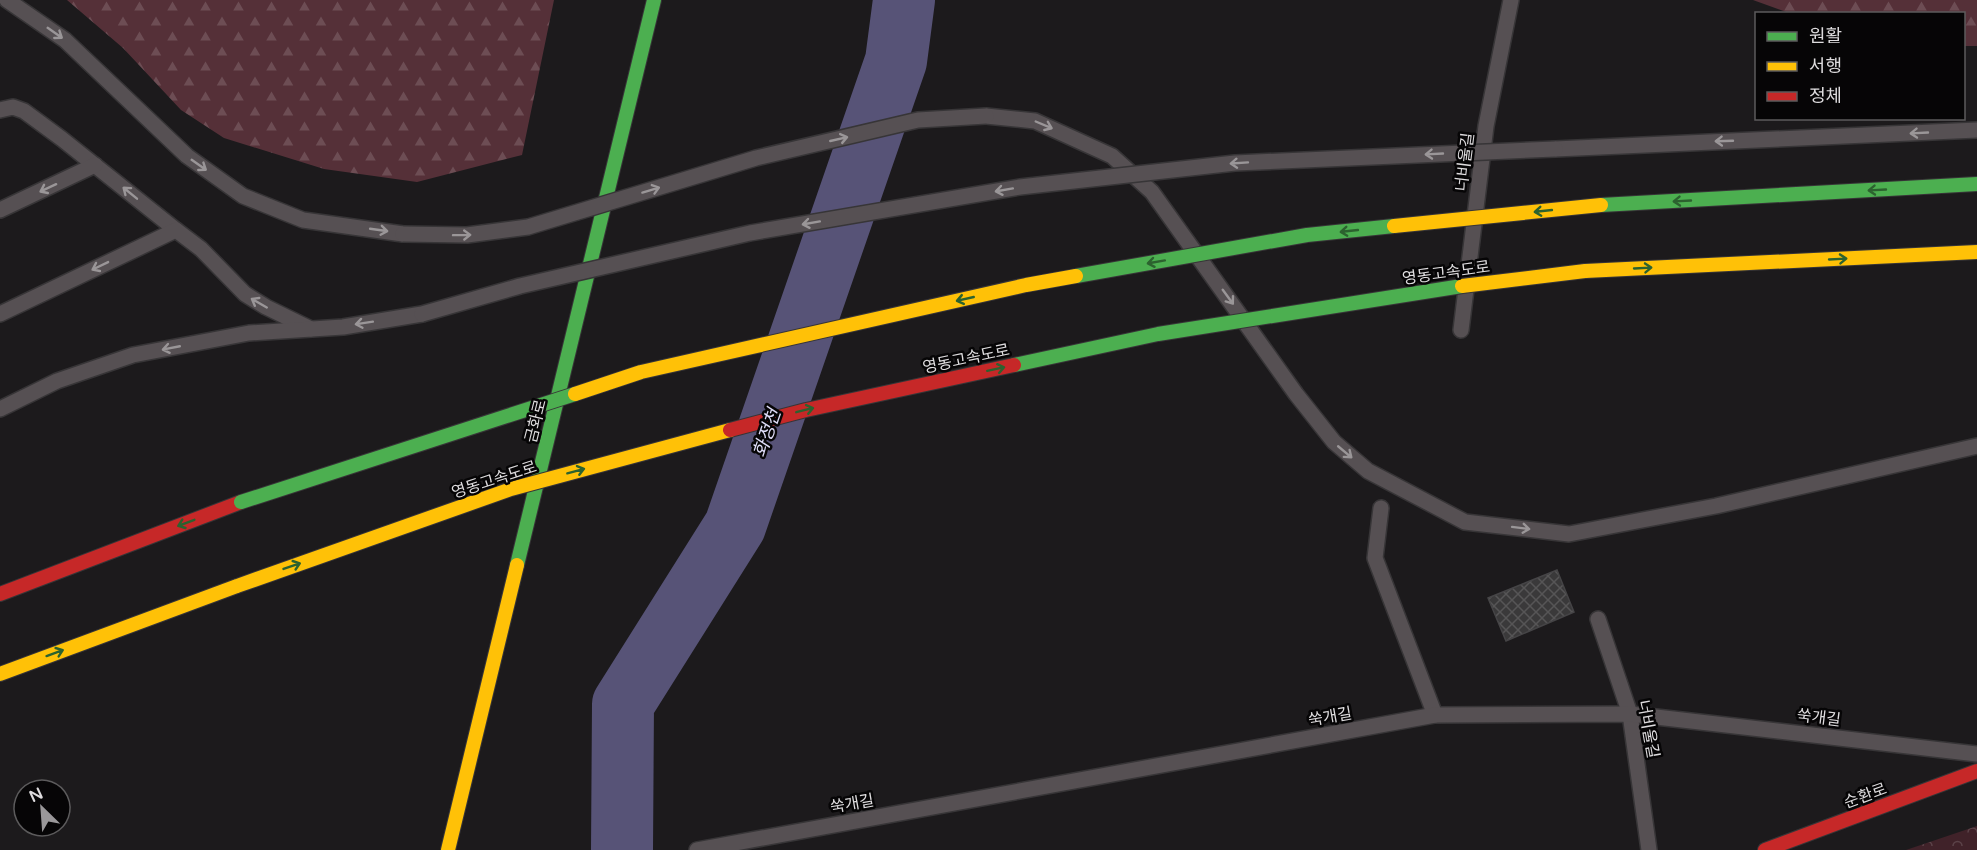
<svg xmlns="http://www.w3.org/2000/svg" width="1977" height="850" viewBox="0 0 1977 850" font-family="'Varela Round','Noto Sans KR',sans-serif">
  <defs>
    <pattern id="forest-firs" width="22" height="20" patternUnits="userSpaceOnUse" patternTransform="scale(1.5)"><rect width="22" height="20" fill="#553038"/><path d="M5 1l3.5 6h-7zM16 11l3.5 6h-7z" fill="#6d4d54"/></pattern>
    <pattern id="park-crowns" width="20" height="18" patternUnits="userSpaceOnUse" patternTransform="scale(1.5)"><rect width="20" height="18" fill="#402229"/><path d="M2 6a3 3 0 1 1 6 0M12 15a3 3 0 1 1 6 0" fill="none" stroke="#5b4248"/></pattern>
    <pattern id="building-cross-hatch" width="8" height="8" patternUnits="userSpaceOnUse" patternTransform="scale(1.5)"><rect width="8" height="8" fill="#3a393a"/><path d="M0 0l8 8M0 8l8-8" fill="none" stroke="#565556"/></pattern>
  </defs>
  <rect width="100%" height="100%" fill="#1c1a1c"/>
  <g fill="url(#forest-firs)">
    <polygon points="67,0 554,0 522,155 417,182 324,169 224,138 181,110 123,48"/>
    <polygon points="1753,0 1977,0 1977,46 1964,46 1964,14 1789,13"/>
  </g>
  <polygon fill="url(#park-crowns)" points="1977,826 1977,850 1906,850"/>
  <g fill="none" stroke-linecap="round" stroke-linejoin="round">
    <polyline stroke="#575377" stroke-width="62" points="622,850 623,704 735,526 896,61 904,0"/>
  </g>
  <polygon fill="url(#building-cross-hatch)" stroke="#454446" stroke-width="1.5" points="1557,570 1574,612 1506,641 1488,598"/>
  <g fill="none" stroke-linecap="round" stroke-linejoin="round">
    <g stroke="#373537" stroke-width="18">
      <g id="lane">
        <polyline points="7,0 65,40 187,156 243,196 303,220 403,234"/>
        <polyline points="0,110 13,107 24,111 62,139 176,230"/>
        <polyline points="986,116 1035,121 1112,156 1152,192 1296,394 1334,442 1368,471 1465,522 1569,534 1716,506 1977,446"/>
        <polyline points="1555,149 1977,130"/>
        <polyline points="0,210 95,165"/>
        <polyline points="0,314 176,230 201,249 245,294 266,307 311,329"/>
        <polyline points="1461,330 1486,126 1511,0"/>
        <polyline points="0,409 57,381 133,355 249,333 343,327 422,314"/>
        <polyline points="1381,508 1375,558 1435,715"/>
        <polyline points="1598,619 1630,714 1649,850"/>
        <polyline points="697,850 1435,715 1630,714 1977,754"/>
      </g>
    </g>
    <g stroke="#373537" stroke-width="16">
      <g id="fast">
        <polyline points="1601,205 1977,184"/>
        <polyline points="517,565 654,0"/>
      </g>
    </g>
    <g stroke="#373537" stroke-width="16">
      <g id="slow">
        <polyline points="1585,271 1977,252"/>
        <polyline points="0,674 237,586"/>
        <polyline points="448,850 517,565"/>
      </g>
    </g>
    <g stroke="#373537" stroke-width="16">
      <g id="jam">
        <polyline points="0,594 241,502"/>
        <polyline points="1765,850 1977,771"/>
      </g>
    </g>
    <use href="#lane" stroke="#565053" stroke-width="15"/>
    <use href="#fast" stroke="#4caf50" stroke-width="14"/>
    <use href="#slow" stroke="#ffc107" stroke-width="14"/>
    <use href="#jam" stroke="#c62828" stroke-width="14"/>
    <g stroke="#373537" stroke-width="18" stroke-linecap="butt">
      <g id="lane-bridge">
        <polyline points="403,234 467,235 528,227 756,158 918,120 986,116"/>
        <polyline points="422,314 520,286 750,233 1020,187 1235,163 1555,149"/>
      </g>
    </g>
    <g stroke="#373537" stroke-width="16" stroke-linecap="butt">
      <g id="fast-bridge">
        <polyline points="1076,276 1307,235 1394,226"/>
        <polyline points="1014,365 1158,334 1462,286"/>
        <polyline points="241,502 575,394"/>
      </g>
    </g>
    <g stroke="#373537" stroke-width="16" stroke-linecap="butt">
      <g id="slow-bridge">
        <polyline points="1394,226 1601,205"/>
        <polyline points="1462,286 1585,271"/>
        <polyline points="575,394 641,372 1026,285 1076,276"/>
        <polyline points="237,586 511,489 730,430"/>
      </g>
    </g>
    <g stroke="#373537" stroke-width="16" stroke-linecap="butt">
      <polyline id="jam-bridge" points="730,430 806,410 1014,365"/>
    </g>
    <use href="#lane-bridge" stroke="#565053" stroke-width="15"/>
    <use href="#fast-bridge" stroke="#4caf50" stroke-width="14"/>
    <use href="#slow-bridge" stroke="#ffc107" stroke-width="14"/>
    <use href="#jam-bridge" stroke="#c62828" stroke-width="14"/>
  </g>
  <defs><path id="oneway-shaft" d="M-6 0H5M1.5-3L5.5 0L1.5 3" fill="none" stroke-width="1.6" stroke-linecap="round" stroke-linejoin="round" transform="scale(1.5)"/></defs>
  <g stroke="#9a9698">
    <use href="#oneway-shaft" transform="translate(55 33) rotate(35)"/>
    <use href="#oneway-shaft" transform="translate(1044 125) rotate(23)"/>
    <use href="#oneway-shaft" transform="translate(1919 133) rotate(177)"/>
    <use href="#oneway-shaft" transform="translate(839 139) rotate(-13)"/>
    <use href="#oneway-shaft" transform="translate(1724 141) rotate(178)"/>
    <use href="#oneway-shaft" transform="translate(1434 154) rotate(177)"/>
    <use href="#oneway-shaft" transform="translate(1239 163) rotate(176)"/>
    <use href="#oneway-shaft" transform="translate(199 165) rotate(35)"/>
    <use href="#oneway-shaft" transform="translate(48 188) rotate(155)"/>
    <use href="#oneway-shaft" transform="translate(651 190) rotate(-17)"/>
    <use href="#oneway-shaft" transform="translate(1004 190) rotate(170)"/>
    <use href="#oneway-shaft" transform="translate(130 193) rotate(-141)"/>
    <use href="#oneway-shaft" transform="translate(811 223) rotate(170)"/>
    <use href="#oneway-shaft" transform="translate(379 230) rotate(8)"/>
    <use href="#oneway-shaft" transform="translate(462 235) rotate(-1)"/>
    <use href="#oneway-shaft" transform="translate(100 266) rotate(154)"/>
    <use href="#oneway-shaft" transform="translate(1228 297) rotate(54)"/>
    <use href="#oneway-shaft" transform="translate(259 303) rotate(-150)"/>
    <use href="#oneway-shaft" transform="translate(364 323) rotate(171)"/>
    <use href="#oneway-shaft" transform="translate(171 348) rotate(169)"/>
    <use href="#oneway-shaft" transform="translate(1345 452) rotate(40)"/>
    <use href="#oneway-shaft" transform="translate(1521 528) rotate(7)"/>
  </g>
  <g stroke="#2c622f">
    <use href="#oneway-shaft" transform="translate(1877 190) rotate(177)"/>
    <use href="#oneway-shaft" transform="translate(1682 201) rotate(177)"/>
    <use href="#oneway-shaft" transform="translate(1543 211) rotate(174)"/>
    <use href="#oneway-shaft" transform="translate(1349 231) rotate(174)"/>
    <use href="#oneway-shaft" transform="translate(1838 259) rotate(-3)"/>
    <use href="#oneway-shaft" transform="translate(1156 262) rotate(170)"/>
    <use href="#oneway-shaft" transform="translate(1643 268) rotate(-3)"/>
    <use href="#oneway-shaft" transform="translate(965 299) rotate(167)"/>
    <use href="#oneway-shaft" transform="translate(996 369) rotate(-12)"/>
    <use href="#oneway-shaft" transform="translate(805 410) rotate(-14)"/>
    <use href="#oneway-shaft" transform="translate(576 471) rotate(-15)"/>
    <use href="#oneway-shaft" transform="translate(186 523) rotate(159)"/>
    <use href="#oneway-shaft" transform="translate(292 566) rotate(-19)"/>
    <use href="#oneway-shaft" transform="translate(55 653) rotate(-20)"/>
  </g>
  <g text-anchor="middle" stroke-width="5" stroke-linejoin="round" paint-order="stroke">
    <g font-size="16" fill="#dedcde" stroke="#060506">
      <text transform="translate(1464 162) rotate(-83)" y="6">너비울길</text>
      <text transform="translate(1446 272) rotate(-8)" y="6">영동고속도로</text>
      <text transform="translate(966 358) rotate(-12)" y="6">영동고속도로</text>
      <text transform="translate(535 421) rotate(-76)" y="6">금화로</text>
      <text transform="translate(494 479) rotate(-18)" y="6">영동고속도로</text>
      <text transform="translate(1330 716) rotate(-10)" y="6">쑥개길</text>
      <text transform="translate(1819 717) rotate(7)" y="6">쑥개길</text>
      <text transform="translate(1649 729) rotate(80)" y="6">너비울길</text>
      <text transform="translate(1865 795) rotate(-20)" y="6">순환로</text>
      <text transform="translate(852 803) rotate(-10)" y="6">쑥개길</text>
    </g>
    <g font-size="18" font-style="italic" fill="#e0def9" stroke="#060506">
      <text transform="translate(767 433) rotate(-71)" y="6">화정천</text>
    </g>
  </g>
  <rect x="1755" y="12" width="210" height="108" fill="#060506" stroke="#5c5b5c" stroke-width="1.5"/>
  <rect x="1767" y="32" width="30" height="9" fill="#4caf50" stroke="#5c5b5c" stroke-width="1.5"/>
  <text x="1809" y="42" font-size="18" fill="#dedcde">원활</text>
  <rect x="1767" y="62" width="30" height="9" fill="#ffc107" stroke="#5c5b5c" stroke-width="1.5"/>
  <text x="1809" y="72" font-size="18" fill="#dedcde">서행</text>
  <rect x="1767" y="92" width="30" height="9" fill="#c62828" stroke="#5c5b5c" stroke-width="1.5"/>
  <text x="1809" y="102" font-size="18" fill="#dedcde">정체</text>
  <g transform="translate(42 808) rotate(335)"><circle r="28" fill="#060506" stroke="#5c5b5c" stroke-width="1.5"/>
  <path d="M0-4.5L10 22L0 15L-10 22Z" fill="#9a989a"/>
  <text y="-9" font-size="16" font-weight="bold" text-anchor="middle" fill="#dedcde">N</text>
  </g>
</svg>
